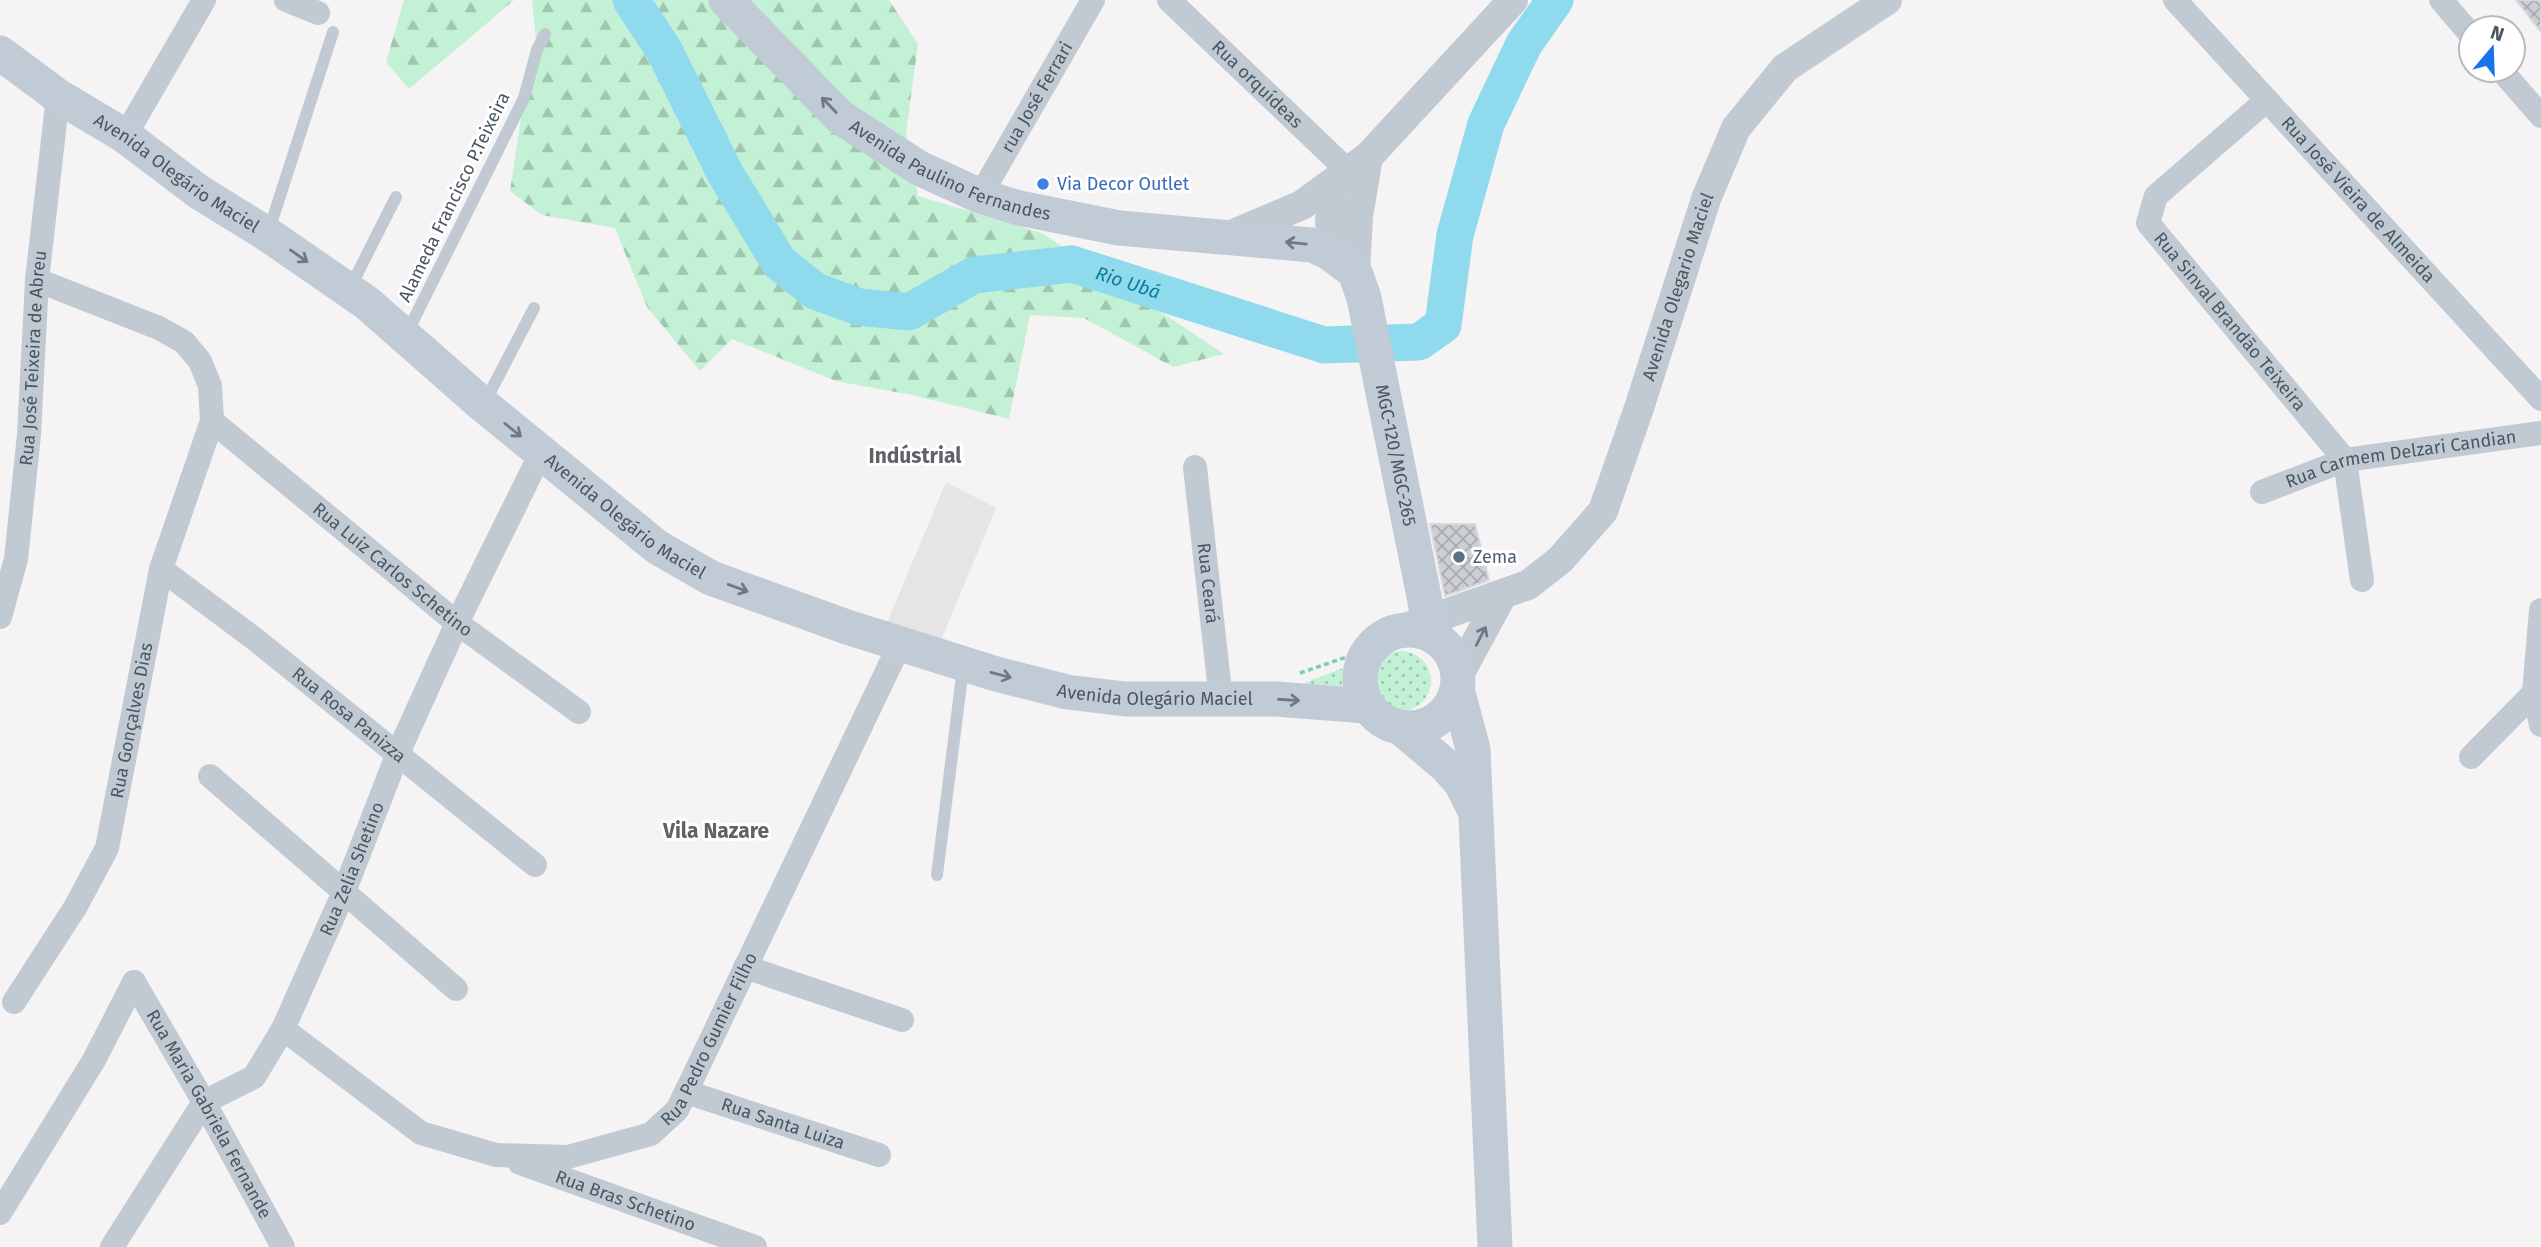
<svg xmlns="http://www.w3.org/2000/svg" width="2541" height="1247" viewBox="0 0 2541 1247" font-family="'Fira Sans',sans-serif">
  <defs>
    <pattern id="grass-dots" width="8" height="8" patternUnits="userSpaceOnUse" patternTransform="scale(1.75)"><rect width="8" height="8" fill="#c3f1d5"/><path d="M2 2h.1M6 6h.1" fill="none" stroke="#a0c6b0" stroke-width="1.8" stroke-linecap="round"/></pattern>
    <pattern id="forest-firs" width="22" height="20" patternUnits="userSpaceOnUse" patternTransform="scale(1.75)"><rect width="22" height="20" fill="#c3f1d5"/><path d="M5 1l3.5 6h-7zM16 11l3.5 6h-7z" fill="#a0c6b0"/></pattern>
    <pattern id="building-cross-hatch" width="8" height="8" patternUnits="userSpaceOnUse" patternTransform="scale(1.75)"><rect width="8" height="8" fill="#cdcfd5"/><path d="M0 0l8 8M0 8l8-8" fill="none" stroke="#a8abb0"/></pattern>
  </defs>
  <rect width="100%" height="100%" fill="#f5f3f3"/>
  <polygon fill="#e6e4e5" points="946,482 996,508 939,645 887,623"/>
  <g fill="url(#grass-dots)">
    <circle cx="1401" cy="681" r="30"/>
    <polygon points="1343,668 1342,695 1304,683"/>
  </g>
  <g fill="url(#forest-firs)">
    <polygon points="404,0 514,0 409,89 386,62"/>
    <polygon points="532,0 889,0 918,44 906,133 918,196 1042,233 1224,354 1173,367 1084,318 1030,315 1009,419 912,395 836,381 732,339 700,371 647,307 615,228 542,215 510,191 524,98 537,50"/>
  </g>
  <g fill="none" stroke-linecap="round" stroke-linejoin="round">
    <path stroke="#90daee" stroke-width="37" id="s1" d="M631 0 664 50 725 173 779 262 815 291 859 307 909 312 974 275 1072 264 1324 345 1419 342 1443 325 1455 235 1486 124 1524 44 1555 0"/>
  </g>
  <g fill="url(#building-cross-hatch)" stroke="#d7d9de" stroke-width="2">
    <polygon points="2516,0 2541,0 2541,32"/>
    <polygon points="1430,524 1475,524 1489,580 1445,596"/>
  </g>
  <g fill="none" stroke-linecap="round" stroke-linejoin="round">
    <polyline stroke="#7ad0a6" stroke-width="3.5" stroke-dasharray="5 3.5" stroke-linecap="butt" points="1300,673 1367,650"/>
    <g stroke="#c1cad2" stroke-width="12">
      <polyline points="269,230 333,32"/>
      <polyline points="349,290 396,197"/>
      <polyline points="406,335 524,98 537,50 545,34"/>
      <polyline points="485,402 534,308"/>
      <polyline points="937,875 963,668"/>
    </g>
    <g stroke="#c1cad2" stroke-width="24">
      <polyline points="286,0 318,13"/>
      <path id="s2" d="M1169 0 1347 170"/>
      <path id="s3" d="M2175 0 2541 399"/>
      <polyline points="2441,0 2471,35"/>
      <polyline points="2501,70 2541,116"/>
      <path id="s4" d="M2267 100 2156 196 2148 223 2345 460 2362 580"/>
      <polyline points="125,136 204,0"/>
      <path id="s5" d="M980 196 1093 0"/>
      <path id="s6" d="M212 421 457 623 579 712"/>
      <path id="s7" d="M1195 467 1221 700"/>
      <path id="s8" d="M2262 492 2345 460 2541 433"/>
      <path id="s9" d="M161 569 256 640 535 865"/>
      <polyline points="2541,610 2534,693 2541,725"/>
      <path id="s10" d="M0 617 16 559 29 435 37 280 58 96"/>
      <polyline points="2471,757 2534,693"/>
      <polyline points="210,776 456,989"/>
      <polyline points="745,967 902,1020"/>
      <path id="s11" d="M134 982 204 1102 283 1247"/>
      <path id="s12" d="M14 1002 76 906 107 848 161 569 212 421 210 386 200 361 184 342 159 328 37 280"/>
      <path id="s13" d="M283 1029 421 1133 496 1155 568 1157 651 1134 677 1110 686 1092 900 644"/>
      <path id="s14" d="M686 1092 879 1155"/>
      <path id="s15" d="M520 1163 755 1247"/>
      <polyline points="0,1213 94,1060 134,982"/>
      <path id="s16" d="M112 1247 204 1102 254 1077 283 1029 344 892 398 753 457 623 541 453"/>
    </g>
    <g stroke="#c1cad2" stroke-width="30">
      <polyline points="1332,184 1330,223 1354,269"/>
      <polyline points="1224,238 1302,205 1368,157 1513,0"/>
      <polyline points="1355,272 1358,216 1368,157"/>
      <path id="s17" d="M1400 630 1528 585 1560 560 1603 511 1639 408 1706 199 1736 128 1785 68 1887 0"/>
      <polyline points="1458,676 1502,595"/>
    </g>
    <g stroke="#c1cbd6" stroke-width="35">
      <path id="s18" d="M726 0 840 117 919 168 980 196 1019 208 1119 228 1312 245 1328 252 1355 272 1364 298 1429 621 1436 636"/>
      <path id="s19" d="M0 53 58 96 125 136 199 192 267 234 367 303 483 405 657 547 711 578 847 627 996 674 1067 692 1125 699H1276L1366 706"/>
      <circle cx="1409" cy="679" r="49"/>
      <polyline points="1458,693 1473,749 1495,1247"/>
      <polyline points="1401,728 1446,766 1461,783 1475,811"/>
    </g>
  </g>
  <defs><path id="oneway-shaft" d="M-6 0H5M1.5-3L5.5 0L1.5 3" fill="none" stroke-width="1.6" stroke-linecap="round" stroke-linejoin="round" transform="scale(1.75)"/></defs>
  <g stroke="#6e7984">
    <use href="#oneway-shaft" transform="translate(829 105) rotate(-134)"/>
    <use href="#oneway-shaft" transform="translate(1296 243) rotate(-174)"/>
    <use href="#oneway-shaft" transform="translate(299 256) rotate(35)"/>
    <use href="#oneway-shaft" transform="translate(513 430) rotate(39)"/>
    <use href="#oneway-shaft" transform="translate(738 588) rotate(20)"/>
    <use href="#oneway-shaft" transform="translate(1001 675) rotate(15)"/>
    <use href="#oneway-shaft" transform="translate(1289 700) rotate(4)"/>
  </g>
  <use stroke="#6e7983" href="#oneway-shaft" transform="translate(1481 636) rotate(-63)"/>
  <circle fill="#3f7fe0" stroke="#fff" stroke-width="2.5" cx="1043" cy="184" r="7"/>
  <circle fill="#5c6f8a" stroke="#fff" stroke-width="2.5" cx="1459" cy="557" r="7"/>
  <g text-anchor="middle" stroke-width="6" stroke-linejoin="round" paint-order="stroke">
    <g font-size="18" fill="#4a5661" stroke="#fff">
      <text dy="6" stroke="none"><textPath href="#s2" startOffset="122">Rua orquídeas</textPath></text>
      <text dy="6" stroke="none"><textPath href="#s5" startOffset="114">rua José Ferrari</textPath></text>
      <text dy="6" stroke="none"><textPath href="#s18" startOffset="287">Avenida Paulino Fernandes</textPath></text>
      <text dy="6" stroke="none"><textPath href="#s19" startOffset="214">Avenida Olegário Maciel</textPath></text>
      <text transform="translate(454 197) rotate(-64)" y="6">Alameda Francisco P.Teixeira</text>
      <text dy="6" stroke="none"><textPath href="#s3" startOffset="271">Rua José Vieira de Almeida</textPath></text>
      <text dy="6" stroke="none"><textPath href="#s17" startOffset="478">Avenida Olegario Maciel</textPath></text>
      <text dy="6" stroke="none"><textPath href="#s4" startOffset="303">Rua Sinval Brandão Teixeira</textPath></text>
      <text dy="6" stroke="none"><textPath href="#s10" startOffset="262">Rua José Teixeira de Abreu</textPath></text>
      <text dy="6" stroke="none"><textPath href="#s18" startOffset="900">MGC-120/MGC-265</textPath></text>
      <text dy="6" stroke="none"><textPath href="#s8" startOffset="144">Rua Carmem Delzari Candian</textPath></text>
      <text dy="6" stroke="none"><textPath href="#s19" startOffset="780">Avenida Olegário Maciel</textPath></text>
      <text dy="6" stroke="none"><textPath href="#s6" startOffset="234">Rua Luiz Carlos Schetino</textPath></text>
      <text dy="6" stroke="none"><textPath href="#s7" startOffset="117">Rua Ceará</textPath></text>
      <text dy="6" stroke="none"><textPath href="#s19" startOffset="1348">Avenida Olegário Maciel</textPath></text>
      <text dy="6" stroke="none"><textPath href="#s9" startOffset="238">Rua Rosa Panizza</textPath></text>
      <text dy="6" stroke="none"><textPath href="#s12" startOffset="310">Rua Gonçalves Dias</textPath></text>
      <text dy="6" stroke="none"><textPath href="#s16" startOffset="458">Rua Zelia Shetino</textPath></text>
      <text dy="6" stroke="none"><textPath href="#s13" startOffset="522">Rua Pedro Gumier Filho</textPath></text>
      <text dy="6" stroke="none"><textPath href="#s11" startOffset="152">Rua Maria Gabriela Fernande</textPath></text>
      <text dy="6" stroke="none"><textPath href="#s14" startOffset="102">Rua Santa Luiza</textPath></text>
      <text dy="6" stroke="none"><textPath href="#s15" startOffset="112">Rua Bras Schetino</textPath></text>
    </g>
    <g font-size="18" fill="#366cbe" stroke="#fff" text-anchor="start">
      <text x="1057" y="190">Via Decor Outlet</text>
    </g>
    <g font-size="18" fill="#4e5e75" stroke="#fff" text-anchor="start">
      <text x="1473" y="563">Zema</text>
    </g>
    <g font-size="19" font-style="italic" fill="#0c7c9b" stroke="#fff">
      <text dy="7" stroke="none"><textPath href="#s1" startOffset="677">Rio Ubá</textPath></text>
    </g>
    <g font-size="21" font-weight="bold" fill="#5f6368" stroke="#fff">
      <text x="915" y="463">Indústrial</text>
      <text x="716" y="838">Vila Nazare</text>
    </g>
  </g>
  <g transform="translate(2492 49) rotate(19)"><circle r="33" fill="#ffffff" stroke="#b7bbc0" stroke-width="2"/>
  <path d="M0-5L12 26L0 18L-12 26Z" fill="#1a73e8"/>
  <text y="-10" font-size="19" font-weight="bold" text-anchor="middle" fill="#4a5661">N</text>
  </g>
</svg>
